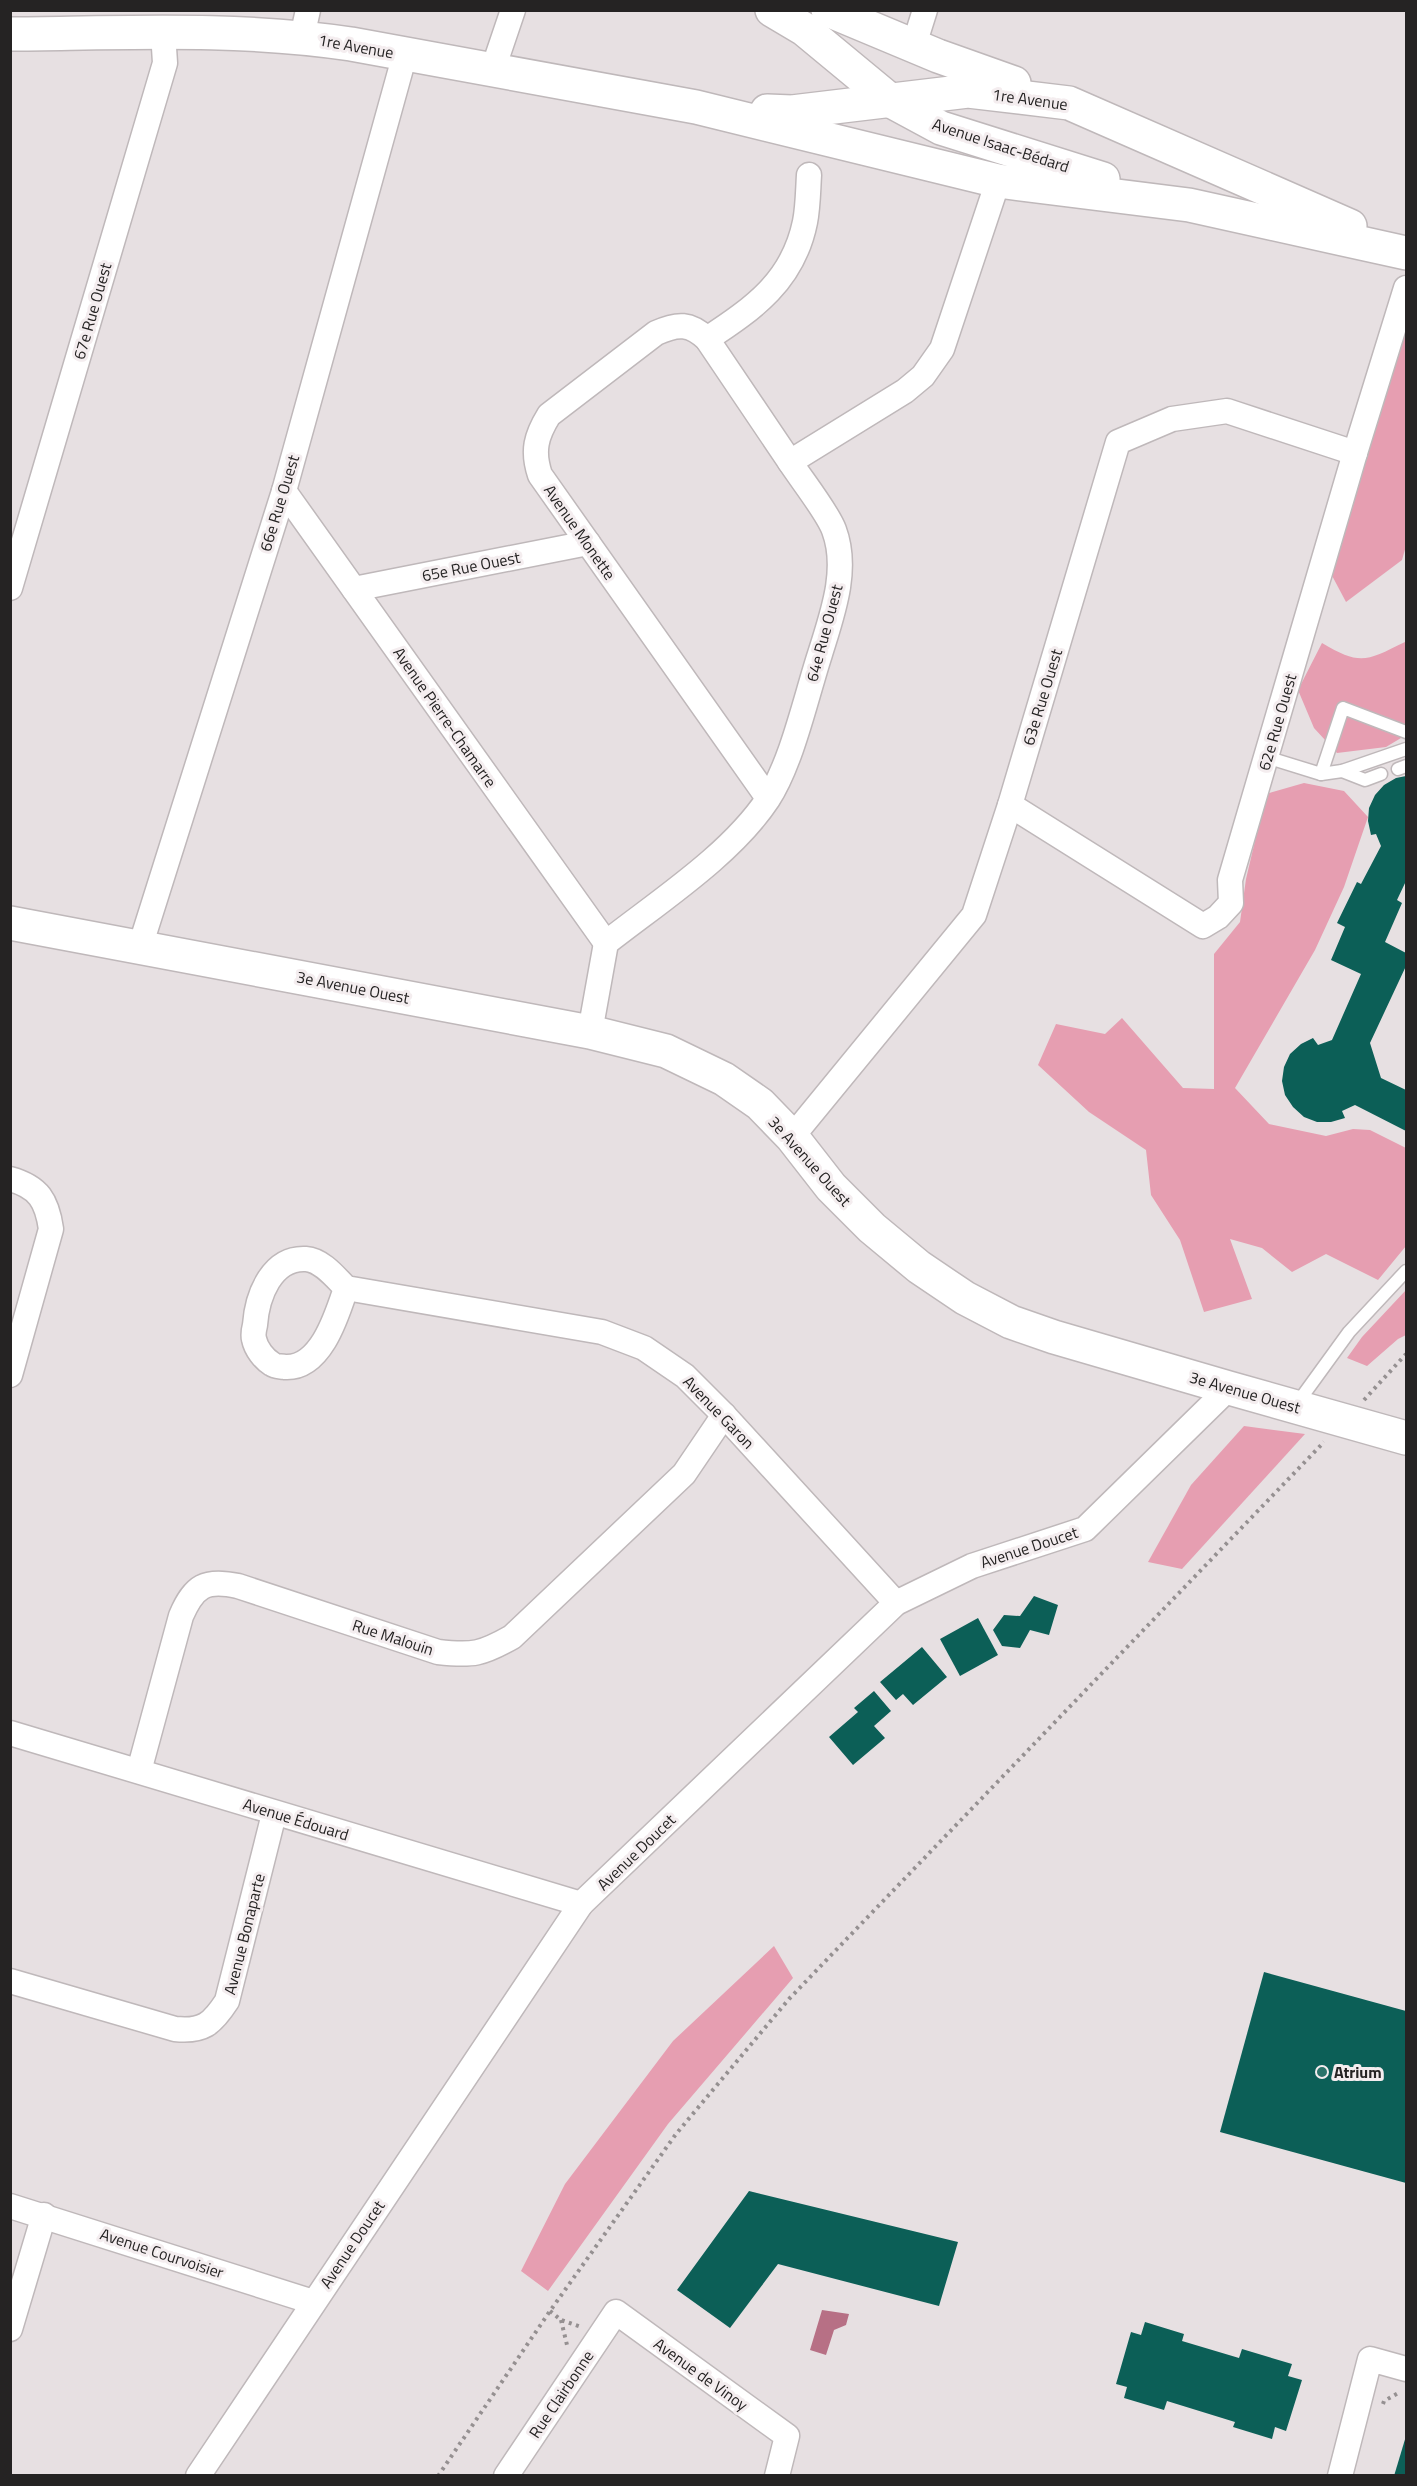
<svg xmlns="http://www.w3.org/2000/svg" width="1417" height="2486" viewBox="0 0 1417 2486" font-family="'Titillium Web',sans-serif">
  <rect width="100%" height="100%" fill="#e7e0e2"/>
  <g fill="#e69eb1">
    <polygon points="1406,282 1406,546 1402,560 1346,602 1329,570"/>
    <path d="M1405 642 1406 735 1386 747 1337 753 1314 728 1298 690 1322 643C1361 666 1366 661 1405 642Z"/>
    <polygon points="1304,783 1344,791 1368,817 1344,887 1315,950 1235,1088 1269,1124 1326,1136 1353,1129 1370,1130 1406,1148 1406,1246 1378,1280 1326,1254 1292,1272 1262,1248 1230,1239 1252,1299 1204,1312 1180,1240 1151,1195 1146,1150 1089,1112 1038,1065 1056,1024 1105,1034 1122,1018 1183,1088 1214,1089 1214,954 1240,922 1246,879 1266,794"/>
    <polygon points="1406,1290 1406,1335 1398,1339 1367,1366 1347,1358 1362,1337"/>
    <polygon points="1244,1426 1305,1434 1182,1569 1148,1562 1191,1485"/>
    <polygon points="774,1946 793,1978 668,2124 548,2291 521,2271 565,2184 673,2041"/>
  </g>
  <polygon fill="#b77085" points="822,2310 849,2314 846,2325 834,2330 826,2355 810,2350"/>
  <g fill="#0c5f57">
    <polygon points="1406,776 1406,881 1397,900 1402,903 1385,942 1406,953 1406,966 1370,1043 1381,1078 1406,1090 1406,1131 1355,1105 1342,1111 1345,1118 1331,1122 1317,1122 1304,1117 1293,1107 1285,1095 1282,1081 1284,1067 1290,1054 1301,1044 1313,1038 1318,1045 1332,1040 1361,974 1331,960 1345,927 1337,923 1357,882 1361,884 1381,846 1376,834 1371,835 1368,821 1369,808 1375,795 1384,785 1396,778"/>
    <polygon points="1034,1596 1058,1605 1049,1635 1030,1630 1020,1648 1002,1646 993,1630 1004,1615 1020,1616"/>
    <polygon points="978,1618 998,1655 960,1676 940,1639"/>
    <polygon points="922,1647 947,1677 913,1705 903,1694 896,1700 880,1682"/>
    <polygon points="874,1691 891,1711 874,1726 885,1738 853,1765 829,1737 858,1712 854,1708"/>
    <polygon points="1264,1972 1406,2011 1406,2183 1220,2132"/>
    <polygon points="749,2191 958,2242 939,2306 778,2264 730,2328 677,2290"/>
    <polygon points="1145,2322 1184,2334 1182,2341 1239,2358 1242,2349 1292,2364 1288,2376 1302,2380 1286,2431 1275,2427 1272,2439 1233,2427 1235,2422 1167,2401 1164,2410 1124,2398 1127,2387 1116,2384 1131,2332 1141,2335"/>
    <polygon points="1406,2436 1406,2476 1394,2476"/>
  </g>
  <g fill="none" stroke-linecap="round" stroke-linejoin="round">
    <g stroke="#bfb8ba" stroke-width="15">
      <g id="lane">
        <polyline points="1266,757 1321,774 1342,771 1406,749"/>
        <polyline points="1398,769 1406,766"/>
        <polyline points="1342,771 1365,780 1381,774"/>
        <polyline points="1321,774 1343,708 1406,732"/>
        <polyline points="1296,1405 1349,1332 1406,1271"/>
      </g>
    </g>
    <g stroke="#bfb8ba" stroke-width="27">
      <g id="street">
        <polyline points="302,37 308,10"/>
        <polyline points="914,45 925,10"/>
        <polyline points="493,69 513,10"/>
        <path d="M707 339C754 308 793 281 805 222 808 207 808 191 809 175"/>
        <polyline points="284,491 606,943"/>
        <polyline points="10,588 165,63 163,32"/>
        <polyline points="354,589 588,543"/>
        <path d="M768 798 540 475C532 451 536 436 549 415L656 333C678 323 690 323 707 339L790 462"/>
        <polyline points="1010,805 1203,926 1218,917 1231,903 1230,880 1355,453 1406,288"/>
        <polyline points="140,947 284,491 405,54"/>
        <path d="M590 1032 606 943C658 902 731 855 768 799 792 762 806 697 820 654 832 615 849 570 834 530 828 513 801 479 790 462L905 391 923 376 942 349 998 181"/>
        <polyline points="792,1137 974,915 1010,805 1118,442 1172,419 1227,411 1355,453"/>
        <path d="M10 1179C39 1187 47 1201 51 1229L10 1375"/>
        <path d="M346 1288C337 1315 321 1369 285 1367 280 1366 276 1367 272 1364 264 1359 256 1349 254 1339 253 1335 254 1329 255 1325 257 1297 271 1257 306 1259 322 1260 336 1278 346 1288L602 1332 644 1348 685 1376 724 1415 896 1603"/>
        <polyline points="10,1733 581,1904"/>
        <path d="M139 1771 181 1616C194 1586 205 1579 238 1586L438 1652C473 1656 482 1654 512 1637L684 1474 724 1415"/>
        <path d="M10 1981 175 2029C203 2032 212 2024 227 2001L274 1814"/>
        <polyline points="10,2206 313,2302"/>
        <polyline points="10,2329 44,2215"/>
        <polyline points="198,2476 581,1904 896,1603 972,1566 1085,1529 1229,1388"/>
        <polyline points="506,2476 616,2312 787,2436 777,2476"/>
        <polyline points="1340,2476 1370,2359 1406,2369"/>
      </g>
    </g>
    <g stroke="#bfb8ba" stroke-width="36">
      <g id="secondary">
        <polyline points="772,10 804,29 891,101 941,128 1103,179"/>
        <polyline points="828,10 938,56 1014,83"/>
        <path d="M10 34C123 33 239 27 351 44L696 107 998 181 1189 205 1406 253"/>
        <polyline points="767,111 792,112 968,91 1069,103 1350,226"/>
        <polyline points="10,923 590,1032 666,1051 724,1079 760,1104 792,1137 831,1187 872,1228 919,1267 965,1298 1011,1322 1054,1337 1229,1388 1406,1438"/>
      </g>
    </g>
    <g stroke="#959091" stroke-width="4" stroke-dasharray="3 4.5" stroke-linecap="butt">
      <polyline points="1364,1400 1406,1354"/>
      <polyline points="550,2311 561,2320 581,2327"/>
      <polyline points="561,2320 567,2345"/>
      <polyline points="1383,2404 1384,2401 1400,2392"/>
      <polyline points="438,2476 550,2311 676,2134 789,1999 1324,1442"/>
    </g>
    <use href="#lane" stroke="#fff" stroke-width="12"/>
    <use href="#street" stroke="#fff" stroke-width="24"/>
    <use href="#secondary" stroke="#fff" stroke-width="33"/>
  </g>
  <circle fill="#2b736a" stroke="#f4edef" stroke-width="2" cx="1322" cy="2072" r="6"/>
  <g text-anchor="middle" stroke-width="6" stroke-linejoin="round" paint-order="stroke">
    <g font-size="16" fill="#252323" stroke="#f4edef">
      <text transform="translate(356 46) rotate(10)" y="6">1re Avenue</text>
      <text transform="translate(1030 99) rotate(8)" y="6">1re Avenue</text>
      <text transform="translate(1001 145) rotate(18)" y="6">Avenue Isaac-Bédard</text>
      <text transform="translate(92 311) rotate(-74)" y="6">67e Rue Ouest</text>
      <text transform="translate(279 503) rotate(-73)" y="6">66e Rue Ouest</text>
      <text transform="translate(580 532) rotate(55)" y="6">Avenue Monette</text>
      <text transform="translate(471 566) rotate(-11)" y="6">65e Rue Ouest</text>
      <text transform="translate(824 633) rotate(-75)" y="6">64e Rue Ouest</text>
      <text transform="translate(1042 697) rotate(-73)" y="6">63e Rue Ouest</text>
      <text transform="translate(445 717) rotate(55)" y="6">Avenue Pierre-Chamarre</text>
      <text transform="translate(1277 722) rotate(-74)" y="6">62e Rue Ouest</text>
      <text transform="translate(353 987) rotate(11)" y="6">3e Avenue Ouest</text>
      <text transform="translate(810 1161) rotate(48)" y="6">3e Avenue Ouest</text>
      <text transform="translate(1245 1392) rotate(16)" y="6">3e Avenue Ouest</text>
      <text transform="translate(719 1412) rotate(46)" y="6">Avenue Garon</text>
      <text transform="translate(1029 1547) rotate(-18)" y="6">Avenue Doucet</text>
      <text transform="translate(393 1637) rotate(18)" y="6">Rue Malouin</text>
      <text transform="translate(296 1819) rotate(17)" y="6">Avenue Édouard</text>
      <text transform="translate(636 1852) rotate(-44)" y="6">Avenue Doucet</text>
      <text transform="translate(244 1934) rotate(-76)" y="6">Avenue Bonaparte</text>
      <text transform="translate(352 2244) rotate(-56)" y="6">Avenue Doucet</text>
      <text transform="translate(162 2253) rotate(18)" y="6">Avenue Courvoisier</text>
      <text transform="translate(701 2374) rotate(36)" y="6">Avenue de Vinoy</text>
      <text transform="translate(561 2394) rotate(-56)" y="6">Rue Clairbonne</text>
    </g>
    <g font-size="16" font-weight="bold" fill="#252323" stroke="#f4edef" text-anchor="start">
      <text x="1334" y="2078">Atrium</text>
    </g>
  </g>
  <rect width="1417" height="2486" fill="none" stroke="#252323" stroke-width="24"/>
</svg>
